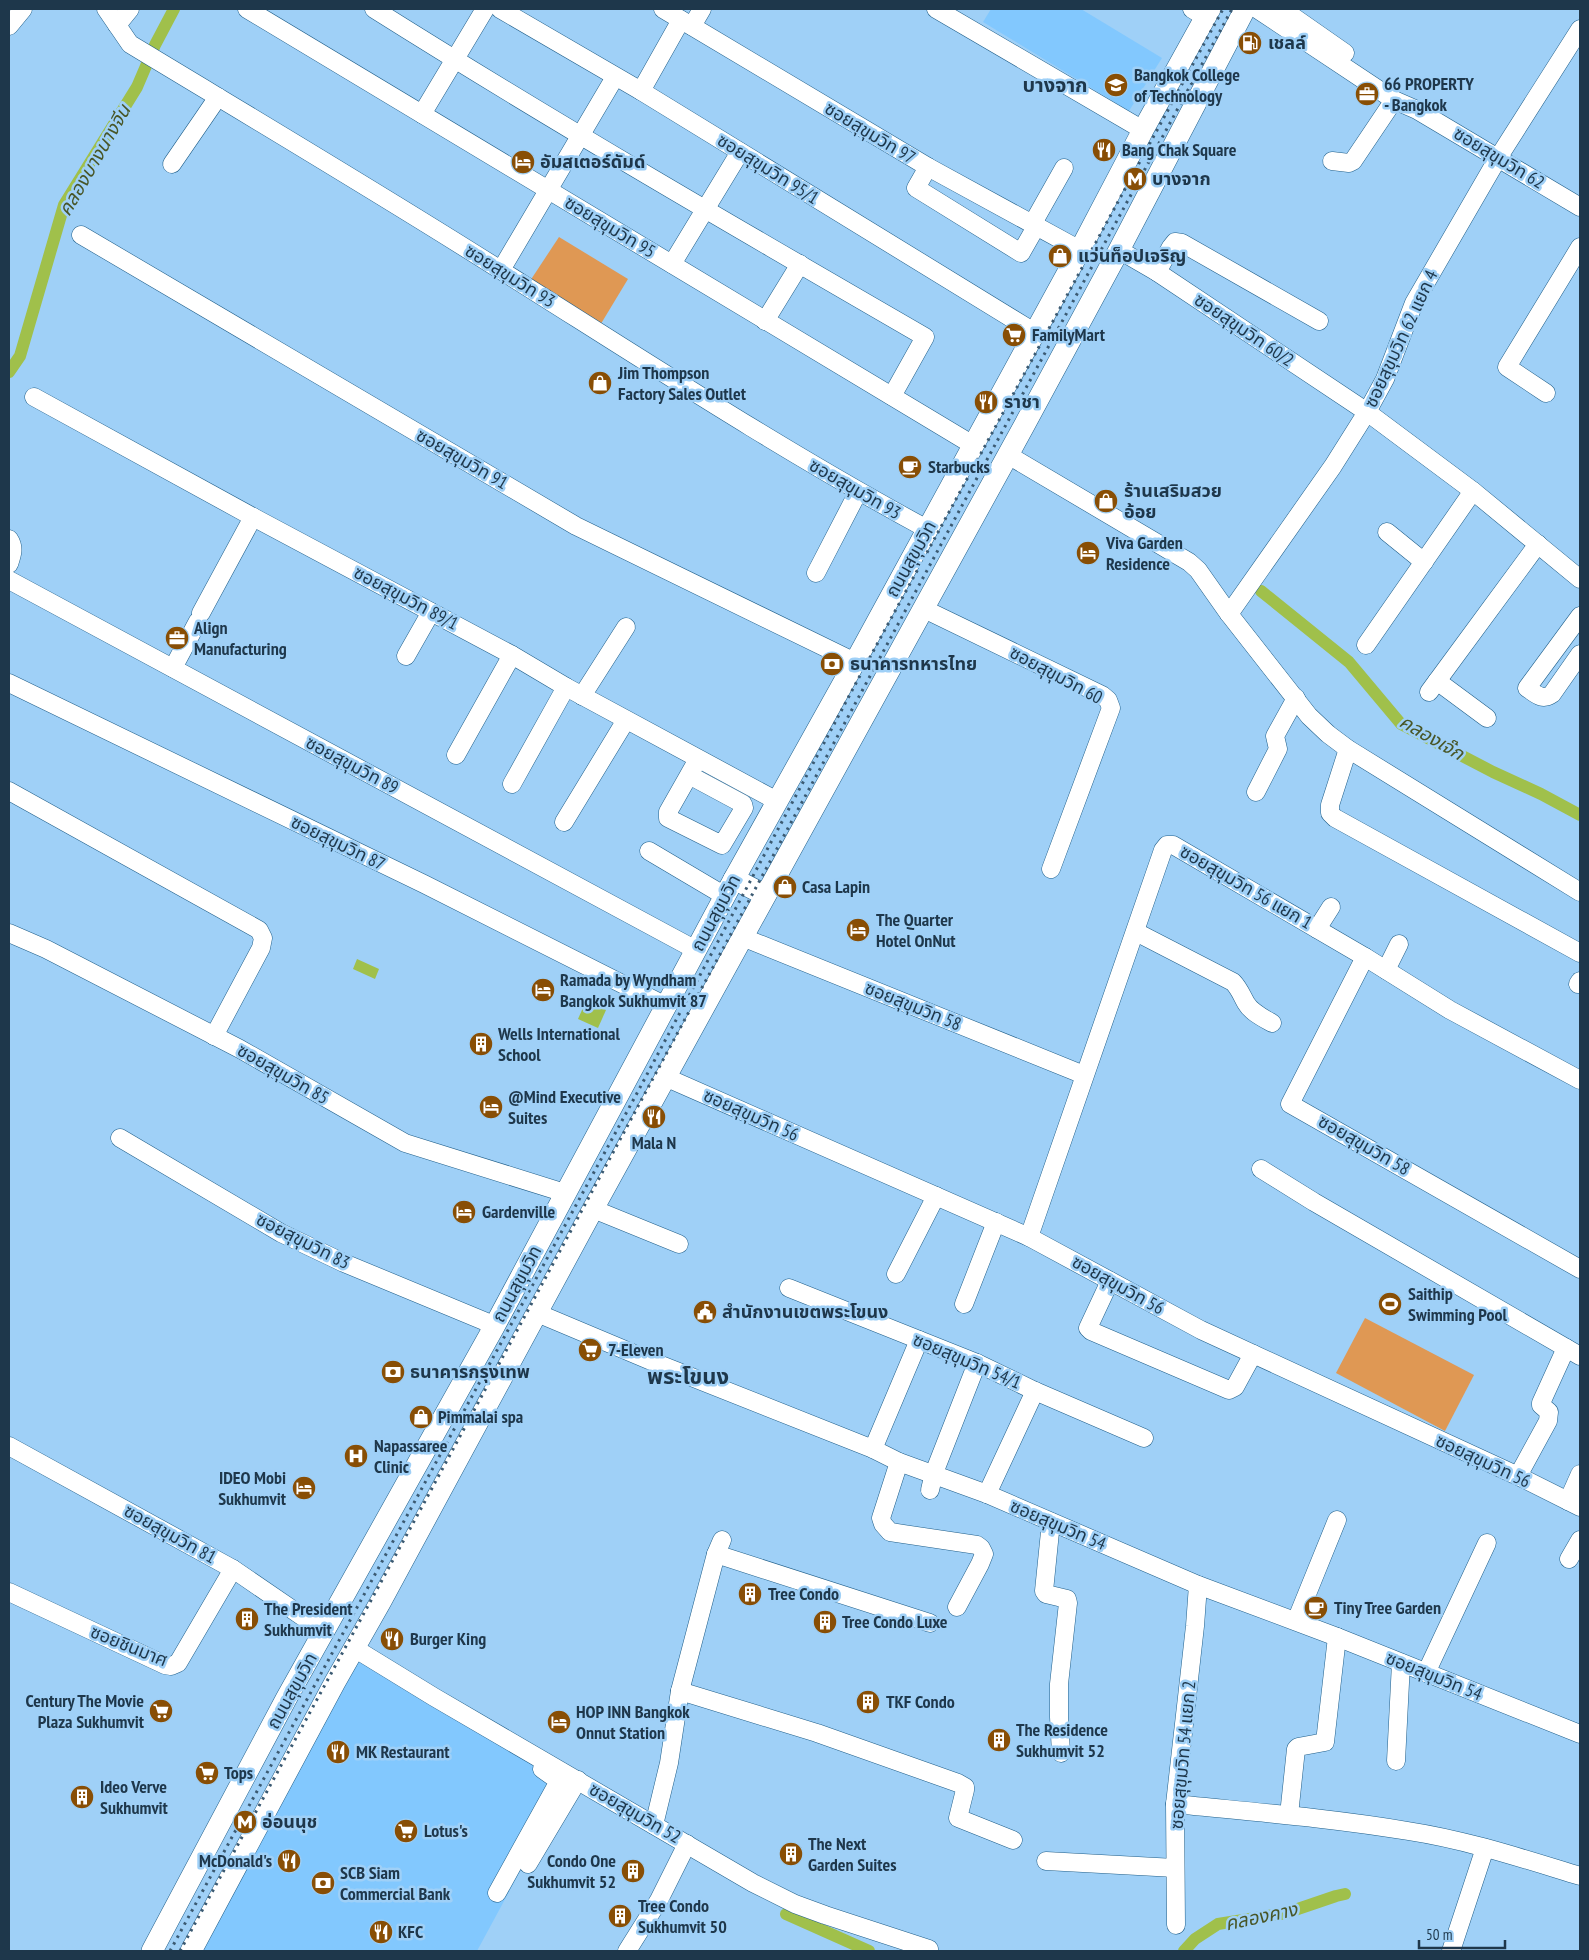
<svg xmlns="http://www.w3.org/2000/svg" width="1589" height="1960" viewBox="0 0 1589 1960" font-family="'PT Sans Narrow','Noto Sans Thai',sans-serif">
  <rect width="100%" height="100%" fill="#9fd0f7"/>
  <g fill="#82c8fe">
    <polygon points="991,9 1081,9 1162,58 1129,111 983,22"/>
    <polygon points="356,1655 569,1781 477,1951 203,1951"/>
  </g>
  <g fill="#df9854">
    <polygon points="559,237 628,279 599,327 528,284"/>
    <polygon points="1365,1318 1474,1375 1445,1431 1336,1373"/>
  </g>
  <g fill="#a0c04b">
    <polygon points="357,959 379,969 375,979 353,969"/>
    <polygon points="586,1001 606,1010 598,1028 578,1019"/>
  </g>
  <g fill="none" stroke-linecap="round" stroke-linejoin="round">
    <g stroke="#a0c04b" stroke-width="12">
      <polyline points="9,372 20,356 64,205 137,87 155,45 174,9"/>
      <polyline points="1261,591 1349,662 1401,724 1493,772 1541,794 1580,815"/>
      <polyline points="786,1914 869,1951"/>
      <polyline points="1184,1951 1195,1939 1218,1924 1286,1913 1336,1896 1345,1894"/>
    </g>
    <g stroke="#205f8a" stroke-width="19">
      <g id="minor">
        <path d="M106 9 130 44C254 119 379 193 502 271 642 359 781 450 927 529"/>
        <polyline points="247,9 973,445"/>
        <path d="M374 9C555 123 740 230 925 337L892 396"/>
        <polyline points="500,9 641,91 1034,332"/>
        <polyline points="663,9 928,167 1080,250"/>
        <polyline points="936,9 1143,130"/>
        <polyline points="1192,9 1205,17"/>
        <polyline points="1257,9 1394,100 1417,110 1580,207"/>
        <polyline points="1282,9 1345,53"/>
        <polyline points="117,25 130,9"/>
        <polyline points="9,26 23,9"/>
        <polyline points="692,26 702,9"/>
        <polyline points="641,91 681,20"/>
        <polyline points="422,114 485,9"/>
        <polyline points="1332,161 1349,163 1353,161 1394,100"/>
        <polyline points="172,164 218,97"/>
        <polyline points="928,167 916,188 1021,253 1037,225"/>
        <polyline points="1033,223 1064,168"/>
        <polyline points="81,235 576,526 855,662"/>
        <polyline points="1119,250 1157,272 1367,412 1473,491 1580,579"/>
        <polyline points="672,264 740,152"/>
        <polyline points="501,270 615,77"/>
        <polyline points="1157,272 1171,247 1175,242 1182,243 1319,321"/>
        <polyline points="765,321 800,264"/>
        <polyline points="1546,393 1507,367 1580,247"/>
        <polyline points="34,397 253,517 512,655 566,687 777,801"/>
        <polyline points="1008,455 1189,562 1198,570 1229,614 1309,716 1328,734 1348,749 1580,892"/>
        <polyline points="1387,532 1424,562"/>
        <path d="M9 539C15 548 12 555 9 564"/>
        <polyline points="816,573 858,492"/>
        <polyline points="9,580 696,950"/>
        <polyline points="924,609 1102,695 1108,700 1111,708 1051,869"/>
        <polyline points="201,613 253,517"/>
        <polyline points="1229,614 1333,466 1367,412 1385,379 1414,303 1498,158 1580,29"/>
        <path d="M1580 616 1527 688C1536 694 1542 701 1552 694L1580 654"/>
        <polyline points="1366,645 1473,491"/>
        <polyline points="406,656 431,612"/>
        <polyline points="173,668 198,621"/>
        <polyline points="1437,681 1487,718"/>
        <polyline points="9,683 424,884 666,1006"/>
        <polyline points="1429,692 1538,544"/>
        <polyline points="582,696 626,627"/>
        <polyline points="1348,749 1330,805 1330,813 1335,818 1580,953"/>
        <polyline points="456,755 512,655"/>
        <polyline points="689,775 668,812 668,818 722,845 744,808 743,804 689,775 698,759"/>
        <polyline points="512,784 566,687"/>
        <polyline points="9,791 259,930 263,938 261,948 214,1036"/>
        <polyline points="1256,792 1278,749 1275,736 1296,698"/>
        <polyline points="564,822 626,720"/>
        <polyline points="649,851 725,896"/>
        <polyline points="1317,929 1331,907"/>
        <path d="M1136 932 1233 982C1239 988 1242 996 1246 1003 1251 1012 1263 1018 1272 1023"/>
        <polyline points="9,933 46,949 240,1049 405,1143 565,1193"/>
        <polyline points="742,937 1084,1075"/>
        <polyline points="1365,957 1290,1104 1580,1269"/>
        <polyline points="1386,970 1399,944"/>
        <polyline points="1578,984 1580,981"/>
        <polyline points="665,1077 1029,1237 1201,1330 1518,1476 1580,1507"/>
        <polyline points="120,1138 281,1233 344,1263 484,1321 494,1327"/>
        <polyline points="1261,1169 1314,1202 1580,1356"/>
        <polyline points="593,1209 679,1244"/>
        <polyline points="1029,1237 1163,850 1167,845 1173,845 1365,957 1450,1010 1580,1080"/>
        <polyline points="896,1274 936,1196"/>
        <polyline points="1110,1281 1088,1328 1091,1331 1229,1390 1235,1387 1253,1354"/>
        <polyline points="789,1288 977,1363 1035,1391 1144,1438"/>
        <polyline points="964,1304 996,1222"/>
        <polyline points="537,1313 656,1363 873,1449 899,1462 987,1494 1198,1585 1337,1637 1580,1734"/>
        <polyline points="9,1446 233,1569 325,1632"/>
        <polyline points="873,1449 919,1340"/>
        <polyline points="899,1462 881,1518 883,1524 890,1532 977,1545 981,1548 984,1554 980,1564 957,1607"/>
        <polyline points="1518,1476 1548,1421 1549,1412 1541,1405 1541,1403 1566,1348"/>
        <polyline points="930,1490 934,1473 977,1363"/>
        <polyline points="987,1494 1035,1391"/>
        <polyline points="1568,1501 1580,1474"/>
        <polyline points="1051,1522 1044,1591 1046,1594 1067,1599 1068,1603 1059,1684 1059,1717 1061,1753"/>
        <polyline points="716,1554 930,1623"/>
        <polyline points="1569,1559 1580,1540"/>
        <polyline points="9,1592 165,1665 171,1666 178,1663 233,1569"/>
        <polyline points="1296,1621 1337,1520"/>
        <polyline points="354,1648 434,1697 753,1883 795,1904 825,1915 929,1949"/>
        <polyline points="1426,1673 1487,1543"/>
        <polyline points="680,1691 817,1733 958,1783 965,1787 965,1790 958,1818 1013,1840"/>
        <polyline points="1396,1761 1401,1663"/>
        <path d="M1175 1804C1253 1812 1331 1818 1408 1831 1467 1840 1524 1859 1580 1876"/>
        <polyline points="1289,1815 1296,1749 1298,1747 1325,1742 1337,1637"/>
        <polyline points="654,1825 669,1763 680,1691 716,1554 722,1540"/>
        <polyline points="1046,1861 1175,1868"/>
        <polyline points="528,1864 578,1780"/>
        <polyline points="497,1893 559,1781 542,1769"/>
        <polyline points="1176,1925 1175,1804 1195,1626 1198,1585"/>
        <polyline points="627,1951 659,1900 687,1844"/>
        <polyline points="1451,1951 1485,1848"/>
      </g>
    </g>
    <g stroke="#205f8a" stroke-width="22">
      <g id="major">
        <polyline points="734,879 765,895"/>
        <polyline points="152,1951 286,1699 494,1327 734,879 855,662 1080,250 1143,130 1210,9"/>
        <polyline points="191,1951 335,1682 381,1601 593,1209 1025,424 1119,250 1245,9"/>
      </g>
    </g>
    <use href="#minor" stroke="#fff" stroke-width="18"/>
    <use href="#major" stroke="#fff" stroke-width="21"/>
    <g stroke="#3b5a72" stroke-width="3" stroke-dasharray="2.5 5" stroke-linecap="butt">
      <polyline points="170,1951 636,1095 863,670 1223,9"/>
      <polyline points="180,1951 424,1503 958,513 1232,9"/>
    </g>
  </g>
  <defs>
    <g id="fuel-disc" transform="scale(1.25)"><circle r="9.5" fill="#884e05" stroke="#9fd0f7"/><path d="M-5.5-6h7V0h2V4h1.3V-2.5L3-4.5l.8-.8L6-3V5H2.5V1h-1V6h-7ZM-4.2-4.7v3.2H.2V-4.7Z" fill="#fff"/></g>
    <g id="university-disc" transform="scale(1.25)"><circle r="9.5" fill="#884e05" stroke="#9fd0f7"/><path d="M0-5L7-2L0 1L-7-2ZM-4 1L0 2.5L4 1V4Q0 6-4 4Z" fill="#fff"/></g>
    <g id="office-disc" transform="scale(1.25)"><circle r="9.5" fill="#884e05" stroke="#9fd0f7"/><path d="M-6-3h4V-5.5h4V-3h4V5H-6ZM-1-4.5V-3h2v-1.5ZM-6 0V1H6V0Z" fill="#fff"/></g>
    <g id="restaurant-disc" transform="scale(1.25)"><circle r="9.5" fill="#884e05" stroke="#9fd0f7"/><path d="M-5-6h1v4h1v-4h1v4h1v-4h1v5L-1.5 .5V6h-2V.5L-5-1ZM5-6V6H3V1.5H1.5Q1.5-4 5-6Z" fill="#fff"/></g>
    <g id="hotel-disc" transform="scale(1.25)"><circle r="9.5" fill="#884e05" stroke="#9fd0f7"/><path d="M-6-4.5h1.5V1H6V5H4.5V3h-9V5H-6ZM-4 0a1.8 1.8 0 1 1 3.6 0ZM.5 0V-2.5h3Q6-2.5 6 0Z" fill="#fff"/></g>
    <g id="metro-disc" transform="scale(1.25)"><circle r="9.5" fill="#884e05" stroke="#9fd0f7"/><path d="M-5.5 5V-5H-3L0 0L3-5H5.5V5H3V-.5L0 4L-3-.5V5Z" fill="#fff"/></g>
    <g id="shop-disc" transform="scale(1.25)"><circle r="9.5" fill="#884e05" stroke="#9fd0f7"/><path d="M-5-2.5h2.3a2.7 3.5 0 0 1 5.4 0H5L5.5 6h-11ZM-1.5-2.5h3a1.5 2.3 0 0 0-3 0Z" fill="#fff"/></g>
    <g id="supermarket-disc" transform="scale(1.25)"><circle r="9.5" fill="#884e05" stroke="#9fd0f7"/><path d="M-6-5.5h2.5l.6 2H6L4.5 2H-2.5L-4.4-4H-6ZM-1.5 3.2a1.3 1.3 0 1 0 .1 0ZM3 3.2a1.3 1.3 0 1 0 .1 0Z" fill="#fff"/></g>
    <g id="cafe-disc" transform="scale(1.25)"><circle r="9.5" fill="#884e05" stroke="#9fd0f7"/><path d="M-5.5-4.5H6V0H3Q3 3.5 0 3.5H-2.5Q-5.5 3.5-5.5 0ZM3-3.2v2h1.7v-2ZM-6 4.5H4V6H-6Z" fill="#fff"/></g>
    <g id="bank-disc" transform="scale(1.25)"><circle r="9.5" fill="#884e05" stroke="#9fd0f7"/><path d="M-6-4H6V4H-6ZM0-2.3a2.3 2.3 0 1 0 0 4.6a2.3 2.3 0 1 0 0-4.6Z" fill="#fff"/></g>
    <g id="building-disc" transform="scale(1.25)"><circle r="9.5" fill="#884e05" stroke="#9fd0f7"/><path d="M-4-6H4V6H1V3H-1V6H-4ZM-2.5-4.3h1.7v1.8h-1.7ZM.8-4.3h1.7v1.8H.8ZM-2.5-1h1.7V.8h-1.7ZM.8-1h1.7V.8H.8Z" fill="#fff"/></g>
    <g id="stadium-disc" transform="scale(1.25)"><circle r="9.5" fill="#884e05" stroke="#9fd0f7"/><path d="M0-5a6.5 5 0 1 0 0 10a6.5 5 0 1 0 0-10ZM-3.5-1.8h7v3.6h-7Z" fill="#fff"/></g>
    <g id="civic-disc" transform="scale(1.25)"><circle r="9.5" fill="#884e05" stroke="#9fd0f7"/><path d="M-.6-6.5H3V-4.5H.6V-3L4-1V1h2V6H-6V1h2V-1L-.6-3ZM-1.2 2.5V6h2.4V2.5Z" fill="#fff"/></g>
    <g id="hospital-disc" transform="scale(1.25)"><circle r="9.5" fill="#884e05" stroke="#9fd0f7"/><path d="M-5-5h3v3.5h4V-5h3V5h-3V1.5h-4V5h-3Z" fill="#fff"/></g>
  </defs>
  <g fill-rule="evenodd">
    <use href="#fuel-disc" x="1250" y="43"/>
    <use href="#university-disc" x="1116" y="85"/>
    <use href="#office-disc" x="1367" y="94"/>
    <use href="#restaurant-disc" x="1104" y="150"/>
    <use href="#hotel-disc" x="523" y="162"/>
    <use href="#metro-disc" x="1135" y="179"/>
    <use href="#shop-disc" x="1060" y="256"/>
    <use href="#supermarket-disc" x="1014" y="335"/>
    <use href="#shop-disc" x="600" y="383"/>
    <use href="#restaurant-disc" x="986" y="402"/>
    <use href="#cafe-disc" x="910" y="467"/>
    <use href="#shop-disc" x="1106" y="501"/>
    <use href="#hotel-disc" x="1088" y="553"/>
    <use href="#office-disc" x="177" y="638"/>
    <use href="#bank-disc" x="832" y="664"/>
    <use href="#shop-disc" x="785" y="887"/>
    <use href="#hotel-disc" x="858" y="930"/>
    <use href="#hotel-disc" x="543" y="990"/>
    <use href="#building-disc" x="481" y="1044"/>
    <use href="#hotel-disc" x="491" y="1107"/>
    <use href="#restaurant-disc" x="654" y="1117"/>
    <use href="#hotel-disc" x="464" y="1212"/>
    <use href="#stadium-disc" x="1390" y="1304"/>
    <use href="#civic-disc" x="705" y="1312"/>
    <use href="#supermarket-disc" x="590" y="1350"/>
    <use href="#bank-disc" x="393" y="1372"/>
    <use href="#shop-disc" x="421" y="1417"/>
    <use href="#hospital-disc" x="356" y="1456"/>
    <use href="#hotel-disc" x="304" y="1488"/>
    <use href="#building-disc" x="750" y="1594"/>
    <use href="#cafe-disc" x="1316" y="1608"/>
    <use href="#building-disc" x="247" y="1619"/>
    <use href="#building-disc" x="825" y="1622"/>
    <use href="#restaurant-disc" x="392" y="1639"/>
    <use href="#building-disc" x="868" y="1702"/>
    <use href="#supermarket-disc" x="161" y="1711"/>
    <use href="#hotel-disc" x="559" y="1722"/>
    <use href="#building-disc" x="999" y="1740"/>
    <use href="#restaurant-disc" x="338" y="1752"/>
    <use href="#supermarket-disc" x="207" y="1773"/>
    <use href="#building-disc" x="82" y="1797"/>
    <use href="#metro-disc" x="245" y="1822"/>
    <use href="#supermarket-disc" x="406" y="1831"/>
    <use href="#building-disc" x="791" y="1854"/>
    <use href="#restaurant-disc" x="289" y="1861"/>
    <use href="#building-disc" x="633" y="1871"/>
    <use href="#bank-disc" x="323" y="1883"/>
    <use href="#building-disc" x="620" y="1916"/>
    <use href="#restaurant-disc" x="381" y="1932"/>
  </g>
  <g text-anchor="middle" stroke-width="5" stroke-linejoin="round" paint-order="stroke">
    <g font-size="18" font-weight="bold" fill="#1e374b" stroke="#9fd0f7" text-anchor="start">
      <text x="1268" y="49">เชลล์</text>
      <text x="1134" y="81">Bangkok College<tspan x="1134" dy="21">of Technology</tspan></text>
      <text x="1384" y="90">66 PROPERTY<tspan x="1384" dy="21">- Bangkok</tspan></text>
      <text x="1122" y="156">Bang Chak Square</text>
      <text x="540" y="168">อัมสเตอร์ดัมด์</text>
      <text x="1152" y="185">บางจาก</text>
      <text x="1078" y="262">แว่นท็อปเจริญ</text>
      <text x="1032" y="341">FamilyMart</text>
      <text x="618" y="379">Jim Thompson<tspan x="618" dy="21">Factory Sales Outlet</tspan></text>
      <text x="1004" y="408">ราชา</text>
      <text x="928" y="473">Starbucks</text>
      <text x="1124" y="497">ร้านเสริมสวย<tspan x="1124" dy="21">อ้อย</tspan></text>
      <text x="1106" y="549">Viva Garden<tspan x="1106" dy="21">Residence</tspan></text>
      <text x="194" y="634">Align<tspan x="194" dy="21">Manufacturing</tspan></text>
      <text x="850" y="670">ธนาคารทหารไทย</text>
      <text x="802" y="893">Casa Lapin</text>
      <text x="876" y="926">The Quarter<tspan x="876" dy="21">Hotel OnNut</tspan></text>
      <text x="560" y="986">Ramada by Wyndham<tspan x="560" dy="21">Bangkok Sukhumvit 87</tspan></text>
      <text x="498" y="1040">Wells International<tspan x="498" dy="21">School</tspan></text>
      <text x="508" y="1103">@Mind Executive<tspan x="508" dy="21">Suites</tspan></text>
      <text x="654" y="1149" text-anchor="middle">Mala N</text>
      <text x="482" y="1218">Gardenville</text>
      <text x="1408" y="1300">Saithip<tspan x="1408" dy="21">Swimming Pool</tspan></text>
      <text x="722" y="1318">สำนักงานเขตพระโขนง</text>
      <text x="608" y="1356">7-Eleven</text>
      <text x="410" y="1378">ธนาคารกรุงเทพ</text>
      <text x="438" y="1423">Pimmalai spa</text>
      <text x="374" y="1452">Napassaree<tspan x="374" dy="21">Clinic</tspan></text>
      <text x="286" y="1484" text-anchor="end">IDEO Mobi<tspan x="286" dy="21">Sukhumvit</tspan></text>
      <text x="768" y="1600">Tree Condo</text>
      <text x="1334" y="1614">Tiny Tree Garden</text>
      <text x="264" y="1615">The President<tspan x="264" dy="21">Sukhumvit</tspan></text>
      <text x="842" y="1628">Tree Condo Luxe</text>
      <text x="410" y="1645">Burger King</text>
      <text x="144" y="1707" text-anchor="end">Century The Movie<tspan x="144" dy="21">Plaza Sukhumvit</tspan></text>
      <text x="886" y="1708">TKF Condo</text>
      <text x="576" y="1718">HOP INN Bangkok<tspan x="576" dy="21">Onnut Station</tspan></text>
      <text x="1016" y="1736">The Residence<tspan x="1016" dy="21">Sukhumvit 52</tspan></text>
      <text x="356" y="1758">MK Restaurant</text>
      <text x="224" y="1779">Tops</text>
      <text x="100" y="1793">Ideo Verve<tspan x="100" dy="21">Sukhumvit</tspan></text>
      <text x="262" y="1828">อ่อนนุช</text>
      <text x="424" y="1837">Lotus's</text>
      <text x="808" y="1850">The Next<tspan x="808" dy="21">Garden Suites</tspan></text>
      <text x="272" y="1867" text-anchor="end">McDonald's</text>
      <text x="616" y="1867" text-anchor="end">Condo One<tspan x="616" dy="21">Sukhumvit 52</tspan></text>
      <text x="340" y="1879">SCB Siam<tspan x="340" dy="21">Commercial Bank</tspan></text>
      <text x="638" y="1912">Tree Condo<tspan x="638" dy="21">Sukhumvit 50</tspan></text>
      <text x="398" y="1938">KFC</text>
    </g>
    <g font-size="18" fill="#1e374b" stroke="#9fd0f7">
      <text transform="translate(870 133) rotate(31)" y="6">ซอยสุขุมวิท 97</text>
      <text transform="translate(1499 158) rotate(31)" y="6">ซอยสุขุมวิท 62</text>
      <text transform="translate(768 169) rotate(32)" y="6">ซอยสุขุมวิท 95/1</text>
      <text transform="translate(610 227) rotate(31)" y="6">ซอยสุขุมวิท 95</text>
      <text transform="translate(510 276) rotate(32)" y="6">ซอยสุขุมวิท 93</text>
      <text transform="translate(1244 330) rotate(34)" y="6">ซอยสุขุมวิท 60/2</text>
      <text transform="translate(1401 339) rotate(-65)" y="6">ซอยสุขุมวิท 62 แยก 4</text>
      <text transform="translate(462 459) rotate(30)" y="6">ซอยสุขุมวิท 91</text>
      <text transform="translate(855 489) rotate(30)" y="6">ซอยสุขุมวิท 93</text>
      <text transform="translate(911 559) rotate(-61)" y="6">ถนนสุขุมวิท</text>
      <text transform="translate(406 598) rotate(28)" y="6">ซอยสุขุมวิท 89/1</text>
      <text transform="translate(1056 675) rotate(28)" y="6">ซอยสุขุมวิท 60</text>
      <text transform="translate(352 765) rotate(28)" y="6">ซอยสุขุมวิท 89</text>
      <text transform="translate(338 843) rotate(26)" y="6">ซอยสุขุมวิท 87</text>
      <text transform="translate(1246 887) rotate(30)" y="6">ซอยสุขุมวิท 56 แยก 1</text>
      <text transform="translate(716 913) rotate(-62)" y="6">ถนนสุขุมวิท</text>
      <text transform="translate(913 1006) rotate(22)" y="6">ซอยสุขุมวิท 58</text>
      <text transform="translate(283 1074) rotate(30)" y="6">ซอยสุขุมวิท 85</text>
      <text transform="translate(751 1115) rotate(24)" y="6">ซอยสุขุมวิท 56</text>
      <text transform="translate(1364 1145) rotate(30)" y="6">ซอยสุขุมวิท 58</text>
      <text transform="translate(303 1241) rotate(27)" y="6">ซอยสุขุมวิท 83</text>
      <text transform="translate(517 1284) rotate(-62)" y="6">ถนนสุขุมวิท</text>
      <text transform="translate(1118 1285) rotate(29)" y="6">ซอยสุขุมวิท 56</text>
      <text transform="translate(967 1361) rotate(23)" y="6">ซอยสุขุมวิท 54/1</text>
      <text transform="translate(1483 1461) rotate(25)" y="6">ซอยสุขุมวิท 56</text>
      <text transform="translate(1058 1525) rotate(23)" y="6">ซอยสุขุมวิท 54</text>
      <text transform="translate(170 1534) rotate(29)" y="6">ซอยสุขุมวิท 81</text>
      <text transform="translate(129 1646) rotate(22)" y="6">ซอยชินมาศ</text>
      <text transform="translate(1434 1676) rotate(22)" y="6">ซอยสุขุมวิท 54</text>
      <text transform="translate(292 1691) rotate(-61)" y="6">ถนนสุขุมวิท</text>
      <text transform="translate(1183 1755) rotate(-85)" y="6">ซอยสุขุมวิท 54 แยก 2</text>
      <text transform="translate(635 1813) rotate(30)" y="6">ซอยสุขุมวิท 52</text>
    </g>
    <g font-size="19" font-style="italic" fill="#485627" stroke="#9fd0f7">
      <text transform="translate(94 160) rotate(-60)" y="7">คลองบางนางจีน</text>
      <text transform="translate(1432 737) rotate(30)" y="7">คลองเจ๊ก</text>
      <text transform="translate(1261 1916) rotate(-12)" y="7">คลองคาง</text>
    </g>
    <g font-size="20" font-weight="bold" fill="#1e374b" stroke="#9fd0f7">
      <text x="1055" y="92">บางจาก</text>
    </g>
    <g font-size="22" font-weight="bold" fill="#1e374b" stroke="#9fd0f7">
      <text x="688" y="1384">พระโขนง</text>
    </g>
  </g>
  <rect width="1589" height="1960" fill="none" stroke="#1e374b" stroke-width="20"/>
  <path d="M1419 1940v8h86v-8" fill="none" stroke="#1e374b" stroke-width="2.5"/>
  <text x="1426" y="1940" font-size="15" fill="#1e374b" stroke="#9fd0f7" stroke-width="4" paint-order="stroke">50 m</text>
</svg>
